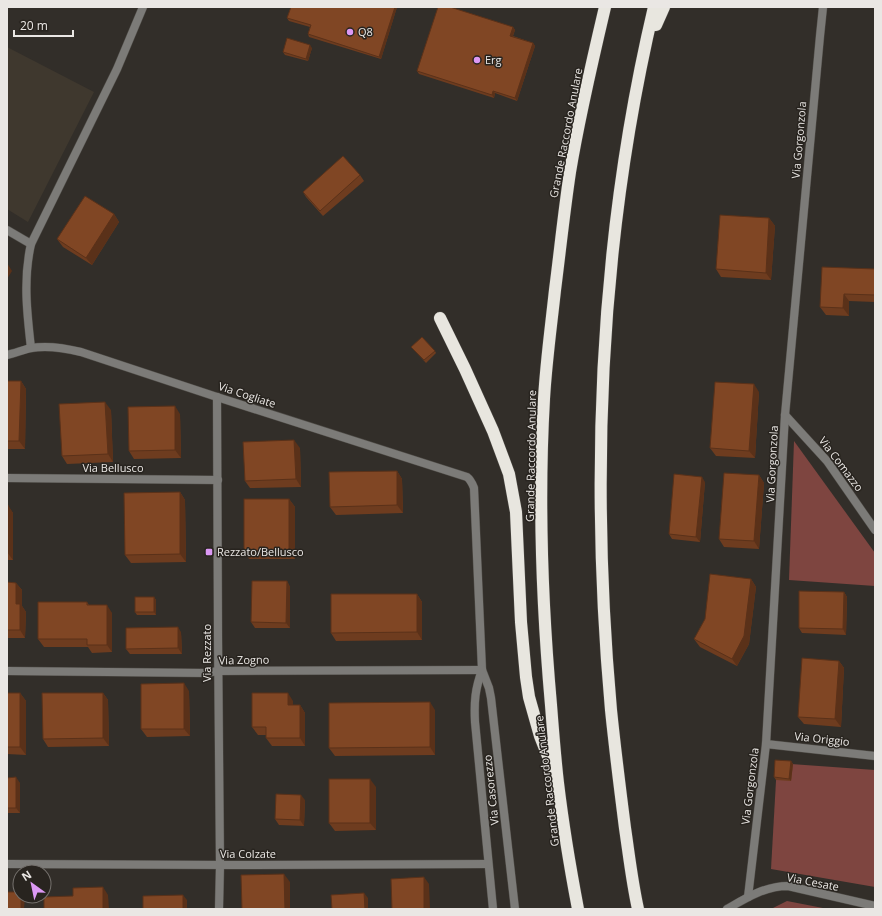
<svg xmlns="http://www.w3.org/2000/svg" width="882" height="916" viewBox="0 0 882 916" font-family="'Open Sans',sans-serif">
  <rect width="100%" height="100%" fill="#322e29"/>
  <polygon fill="#3f382e" points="7,47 94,92 28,222 7,209"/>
  <g fill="#7e4540">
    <polygon points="794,441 875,553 875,586 789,580"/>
    <polygon points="777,763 875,770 875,887 771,869"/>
    <polygon points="787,901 828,909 771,909"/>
  </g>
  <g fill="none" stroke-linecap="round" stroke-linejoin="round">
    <g stroke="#4f4c47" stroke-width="9">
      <g id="minor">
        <polyline points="7,230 31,244"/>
        <path d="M31 348C27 313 23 279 31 244L117 69 143 7"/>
        <path d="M7 355C15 353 23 350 31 348 48 345 65 348 81 352L217 397 467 477C471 480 472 483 474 488L482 670 489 688 491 698 515 909"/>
        <polyline points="217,397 218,636 220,865 219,909"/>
        <polyline points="785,415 827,461 875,530"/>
        <polyline points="7,478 218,480"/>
        <path d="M482 670C475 689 474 702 475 722L493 909"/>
        <polyline points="7,671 206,673 218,671 482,670"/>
        <polyline points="766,744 875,756"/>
        <polyline points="7,864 230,865 488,864"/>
        <polyline points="748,897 766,744 785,415 820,36 823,7"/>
        <path d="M727 909C746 898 765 886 788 886L875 906"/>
      </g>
    </g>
    <g stroke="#4f4c47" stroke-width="13">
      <g id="motorway">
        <polyline points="656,25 664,7"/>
        <polyline points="440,318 465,369 493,431 509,474 516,512 521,622 526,677 529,697 540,736 553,769"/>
        <path d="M578 909C570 867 563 825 558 783 555 757 553 731 551 705 542 604 538 502 544 399 546 363 551 327 555 290 560 251 564 212 570 172 579 117 592 62 605 7"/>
        <path d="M638 909C632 882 629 855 625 828 620 789 615 749 611 710 590 476 600 236 654 7"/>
      </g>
    </g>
    <use href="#minor" stroke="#7c7b78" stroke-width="8"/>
    <use href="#motorway" stroke="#e8e6df" stroke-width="12"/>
  </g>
  <g fill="#6e3c1f">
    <polygon points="291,7 397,7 381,59 309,37 308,34 310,27 289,21 287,18"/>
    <polygon points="513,27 515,30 513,36 533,43 535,46 517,101 495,93 494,98 419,74 417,71"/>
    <polygon points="312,48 308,61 285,55 283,52"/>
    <polygon points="360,175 364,181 323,216 306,197 303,192"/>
    <polygon points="114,214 119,222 92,265 63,247 57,239"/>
    <polygon points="769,218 775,226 771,280 721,277 716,269"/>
    <polygon points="875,269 875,302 849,301 849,316 826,315 820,307"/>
    <polygon points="411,347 435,351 436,353 426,363"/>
    <polygon points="7,381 21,381 26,389 25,449 7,449"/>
    <polygon points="759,392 755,458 716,456 710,448"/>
    <polygon points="111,410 113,462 67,464 62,456"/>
    <polygon points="180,414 181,458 134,459 129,451"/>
    <polygon points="300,448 301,487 250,488 245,481"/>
    <polygon points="397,471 402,479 403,513 336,515 330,507"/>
    <polygon points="759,475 764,483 759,549 724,547 719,539"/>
    <polygon points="705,482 700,542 672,539 669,534"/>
    <polygon points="180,492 185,500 186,562 131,563 125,555"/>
    <polygon points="289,499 295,507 295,559 249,559 244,551"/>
    <polygon points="7,505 13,513 13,560 7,560"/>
    <polygon points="751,579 756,587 749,644 737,666 700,647 694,639"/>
    <polygon points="287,581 290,587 290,628 255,628 251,622"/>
    <polygon points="7,582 16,583 22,590 22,606 26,612 25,638 7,638"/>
    <polygon points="844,592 847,597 846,635 802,633 799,628"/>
    <polygon points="417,594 422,602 422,640 336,641 331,633"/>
    <polygon points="154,597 156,600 156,615 137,615 135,612"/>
    <polygon points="87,602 89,605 112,613 112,652 92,653 88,647 44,647 38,639"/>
    <polygon points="181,632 182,654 130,654 126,649"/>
    <polygon points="839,661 844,668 841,727 804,724 798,717"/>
    <polygon points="189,691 190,736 147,737 141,729"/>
    <polygon points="7,693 20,693 26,701 26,755 7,754"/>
    <polygon points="103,693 108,700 109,746 48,747 43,739"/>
    <polygon points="293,701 293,705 300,705 305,713 305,746 272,746 266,738 266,735 258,735 252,727"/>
    <polygon points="435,710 435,755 335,756 329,748"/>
    <polygon points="791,761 793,764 791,781 776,780 774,777"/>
    <polygon points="7,778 20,783 20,813 7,813"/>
    <polygon points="376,787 376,830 335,831 329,823"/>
    <polygon points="305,800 304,826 279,825 275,819"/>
  </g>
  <g fill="#5a3119">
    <polygon points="395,7 397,7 381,59 379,57"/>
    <polygon points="513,27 515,30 512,38 510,36"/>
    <polygon points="533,43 535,46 517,101 515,98"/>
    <polygon points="310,45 312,48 308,61 306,59"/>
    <polygon points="493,91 495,93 494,98 492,95"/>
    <polygon points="114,214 119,222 92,265 86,258"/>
    <polygon points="769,218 775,226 771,280 766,273"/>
    <polygon points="7,263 12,271 7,279"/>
    <polygon points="844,294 849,301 849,316 843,308"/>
    <polygon points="21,381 26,389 25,449 19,441"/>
    <polygon points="754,384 759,392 755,458 749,451"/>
    <polygon points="105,402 111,410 113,462 108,454"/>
    <polygon points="175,406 180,414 181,458 175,450"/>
    <polygon points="294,440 300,448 301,487 296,479"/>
    <polygon points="397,471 402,479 403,513 397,505"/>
    <polygon points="759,475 764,483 759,549 754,541"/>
    <polygon points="702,477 705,482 700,542 696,537"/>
    <polygon points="180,492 185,500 186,562 180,554"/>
    <polygon points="289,499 295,507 295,559 289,551"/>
    <polygon points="8,505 13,513 13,560 7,552"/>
    <polygon points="751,579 756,587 749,644 737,666 732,659"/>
    <polygon points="287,581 290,587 290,628 286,623"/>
    <polygon points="16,583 22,590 22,606 26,612 25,638 20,630 16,604"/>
    <polygon points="844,592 847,597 846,635 843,629"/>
    <polygon points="417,594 422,602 422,640 417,632"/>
    <polygon points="154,597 156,600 156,615 154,612"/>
    <polygon points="107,605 112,613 112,652 107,645"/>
    <polygon points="178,627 181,632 182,654 178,648"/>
    <polygon points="839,661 844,668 841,727 835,719"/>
    <polygon points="184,683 189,691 190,736 184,729"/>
    <polygon points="20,693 26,701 26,755 20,747"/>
    <polygon points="103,693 108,700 109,746 103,738"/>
    <polygon points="288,693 293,701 293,713 288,705"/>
    <polygon points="430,702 435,710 435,755 430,747"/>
    <polygon points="300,705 305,713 305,746 300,738"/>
    <polygon points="791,761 793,764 791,781 789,779"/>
    <polygon points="16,777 20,783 20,813 16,808"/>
    <polygon points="370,779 376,787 376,830 370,823"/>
    <polygon points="301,795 305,800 304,826 300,820"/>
    <polygon points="284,874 290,882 290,909 285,909"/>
    <polygon points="424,877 429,884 430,909 424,909"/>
    <polygon points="103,887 108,895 109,909 103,909"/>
    <polygon points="364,893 368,898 368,909 365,909"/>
    <polygon points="183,895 187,900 187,909 183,909"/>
    <polygon points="21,896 24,896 25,897 24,909 21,909"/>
  </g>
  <g fill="#804624" stroke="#5a3119">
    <polygon points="291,7 395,7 379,57 308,34 311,25 287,18"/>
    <polygon points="438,7 450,7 513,27 510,36 533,43 515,98 493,91 492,95 417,71"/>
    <polygon points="287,38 310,45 306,59 283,52"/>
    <polygon points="343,156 360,175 320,211 303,192"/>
    <polygon points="85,196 114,214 86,258 57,239"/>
    <polygon points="720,215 769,218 766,273 716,269"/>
    <polygon points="822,267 875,269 875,295 844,294 843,308 820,307"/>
    <polygon points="422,337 435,351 424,360 411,347"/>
    <polygon points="7,381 21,381 19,441 7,441"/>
    <polygon points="715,382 754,384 749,451 710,448"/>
    <polygon points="105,402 108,454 62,456 59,404"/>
    <polygon points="175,406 175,450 129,451 128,407"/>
    <polygon points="294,440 296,479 245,481 243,442"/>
    <polygon points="397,471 397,505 330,507 329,472"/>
    <polygon points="724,473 759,475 754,541 719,539"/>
    <polygon points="674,474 702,477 696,537 669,534"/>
    <polygon points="180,492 180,554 125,555 124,493"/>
    <rect x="244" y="499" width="45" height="52"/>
    <polygon points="7,505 8,505 7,552"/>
    <polygon points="710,574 751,579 744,636 732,659 694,639 705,619"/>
    <polygon points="252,581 287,581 286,623 251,622"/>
    <polygon points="7,582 16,583 16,604 20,604 20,630 7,630"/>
    <polygon points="799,591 844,592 843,629 799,628"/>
    <polygon points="331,594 417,594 417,632 331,633"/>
    <rect x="135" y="597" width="19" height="15"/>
    <polygon points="38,602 87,602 87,605 107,605 107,645 87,645 87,639 38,639"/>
    <polygon points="178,627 178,648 126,649 126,628"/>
    <polygon points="802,658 839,661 835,719 798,717"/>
    <polygon points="184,683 184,729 141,729 141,684"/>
    <rect x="7" y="693" width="13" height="54"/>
    <polygon points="42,693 103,693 103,738 43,739"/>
    <polygon points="252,693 288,693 288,705 300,705 300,738 266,738 266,727 252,727"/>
    <polygon points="430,702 430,747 329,748 329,703"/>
    <polygon points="775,760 791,761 789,779 774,777"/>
    <polygon points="16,777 16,808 7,808 7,778"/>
    <rect x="329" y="779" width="41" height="44"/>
    <polygon points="276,794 301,795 300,820 275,819"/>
    <polygon points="284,874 285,909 242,909 241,875"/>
    <polygon points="424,877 424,909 392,909 391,879"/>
    <polygon points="103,887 103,909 44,909 44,897 73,896 73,888"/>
    <polygon points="7,892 20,892 20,896 21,896 21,909 7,909"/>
    <polygon points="364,893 365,909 332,909 331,895"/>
    <polygon points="183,895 183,909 143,909 143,896"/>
  </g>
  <g fill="#dc99f4" stroke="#28241f" stroke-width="1.5">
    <circle cx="350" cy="32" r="4"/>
    <circle cx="477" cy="60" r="4"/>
    <rect x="205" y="548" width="8" height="8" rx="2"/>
  </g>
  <g text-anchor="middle" stroke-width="3" stroke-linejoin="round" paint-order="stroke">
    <g font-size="11" fill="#eae7e4" stroke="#28241f" text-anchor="start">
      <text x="358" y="36">Q8</text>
      <text x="485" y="64">Erg</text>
      <text x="217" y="556">Rezzato/Bellusco</text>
    </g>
    <g font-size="11" fill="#eae7e4" stroke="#28241f">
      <text transform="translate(566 133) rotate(-79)" y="4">Grande Raccordo Anulare</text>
      <text transform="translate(799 140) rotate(-85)" y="4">Via Gorgonzola</text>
      <text transform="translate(247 395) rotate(18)" y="4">Via Cogliate</text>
      <text transform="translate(531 456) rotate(-89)" y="4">Grande Raccordo Anulare</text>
      <text transform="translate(772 464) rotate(-87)" y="4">Via Gorgonzola</text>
      <text transform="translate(841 464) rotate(53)" y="4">Via Comazzo</text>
      <text x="113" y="472">Via Bellusco</text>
      <text transform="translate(207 653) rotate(-90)" y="4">Via Rezzato</text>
      <text transform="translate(244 660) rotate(-1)" y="4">Via Zogno</text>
      <text transform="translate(822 739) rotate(6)" y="4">Via Origgio</text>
      <text transform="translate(547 781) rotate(-97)" y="4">Grande Raccordo Anulare</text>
      <text transform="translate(750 786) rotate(-83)" y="4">Via Gorgonzola</text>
      <text transform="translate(491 790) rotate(-96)" y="4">Via Casorezzo</text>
      <text x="248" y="858">Via Colzate</text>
      <text transform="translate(813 882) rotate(11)" y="4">Via Cesate</text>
    </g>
  </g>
  <rect width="882" height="916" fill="none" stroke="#eae7e4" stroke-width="16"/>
  <g transform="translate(32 884) rotate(327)"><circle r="19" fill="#28241f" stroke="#76726e"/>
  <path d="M0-3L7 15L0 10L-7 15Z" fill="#dc99f4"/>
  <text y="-6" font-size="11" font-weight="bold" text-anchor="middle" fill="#eae7e4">N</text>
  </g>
  <path d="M14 30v6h59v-6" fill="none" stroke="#eae7e4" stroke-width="2"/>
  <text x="20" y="30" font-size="12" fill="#eae7e4" stroke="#28241f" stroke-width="3" paint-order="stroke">20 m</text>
</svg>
